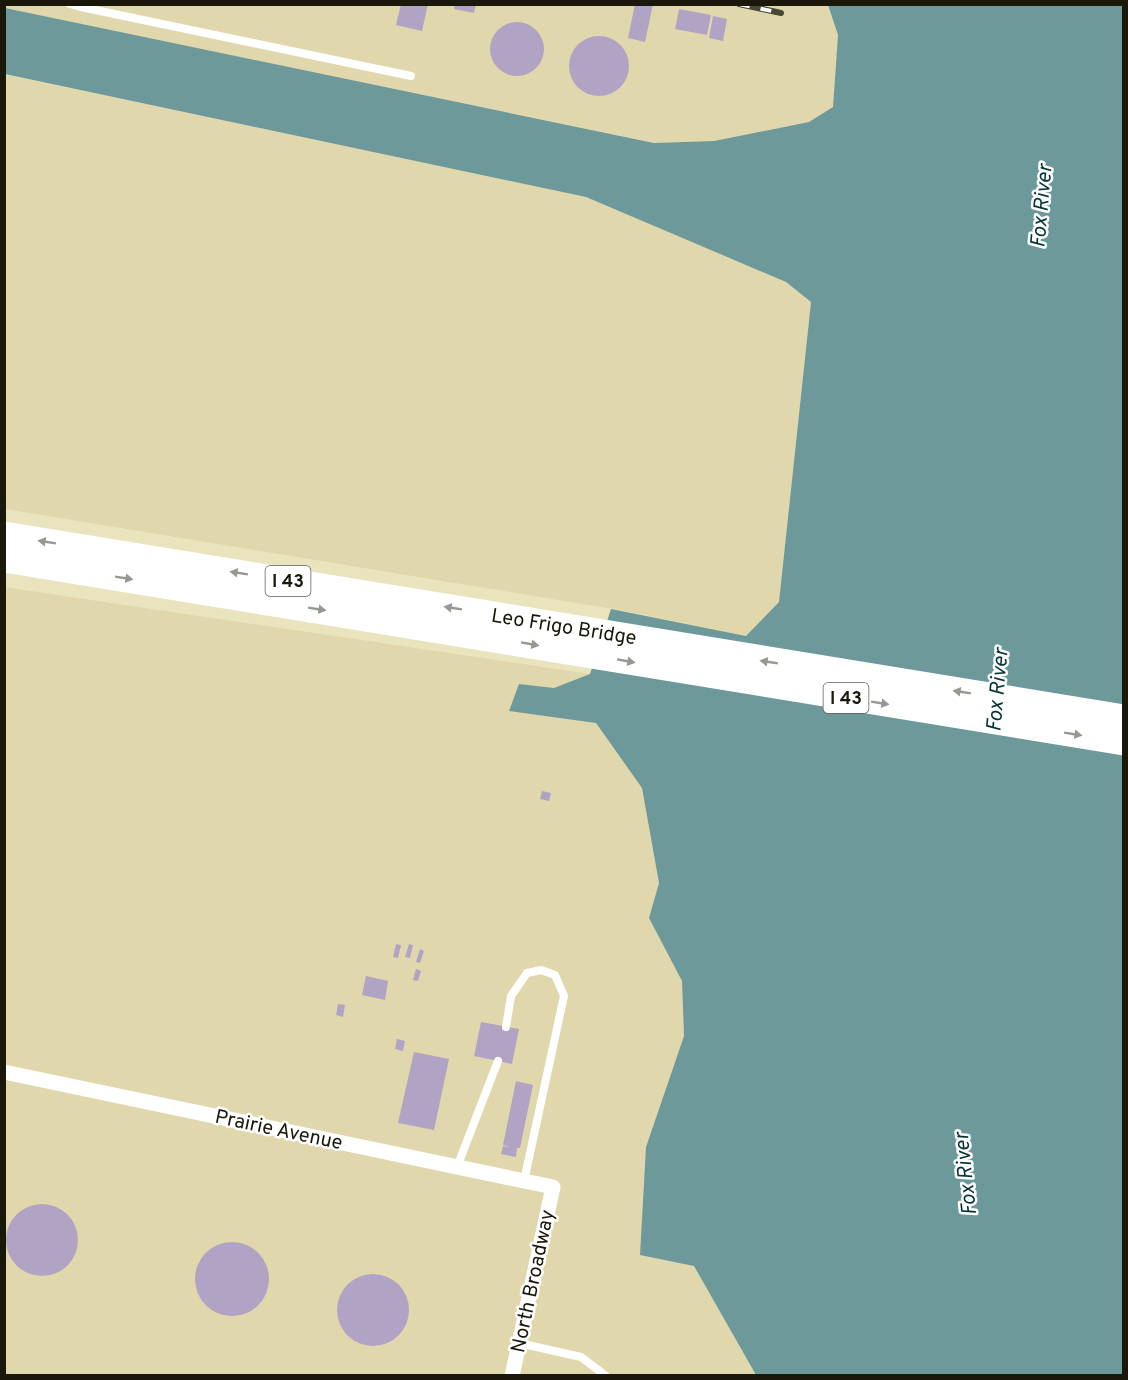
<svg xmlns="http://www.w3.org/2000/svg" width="1128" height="1380" viewBox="0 0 1128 1380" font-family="Overpass,sans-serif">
  <rect width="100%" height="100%" fill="#eae4be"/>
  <g fill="#e0d8ac">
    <polygon points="5,4 828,5 838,35 833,107 809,122 714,141 655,143 5,8"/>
    <polygon points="4,74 586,197 786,282 811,302 779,602 747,636 625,611 5,509"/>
    <polygon points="4,587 590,674 554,688 519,684 596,723 642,788 659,883 649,918 682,981 684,1036 646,1147 694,1266 756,1375 5,1375"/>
  </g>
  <polygon fill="#6d999b" points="828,5 1123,5 1123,1375 756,1375 694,1266 640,1255 646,1147 684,1036 682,981 649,918 659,883 642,788 596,723 509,711 519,684 554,688 590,674 611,609 746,636 779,602 811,302 786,282 586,197 5,74 5,8 654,143 714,141 809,122 833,107 838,35"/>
  <g fill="#b1a3c4">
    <polygon points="401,4 428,4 422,31 396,25"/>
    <polygon points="455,4 476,4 474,13 454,9"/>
    <polygon points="635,4 653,4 645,42 628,38"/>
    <polygon points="679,9 711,15 707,35 675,29"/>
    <polygon points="713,16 727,19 723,41 709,38"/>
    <circle cx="517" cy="49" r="27"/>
    <circle cx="599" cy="66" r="30"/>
    <polygon points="542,791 551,793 549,801 540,799"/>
    <polygon points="396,944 401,945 398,958 393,957"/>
    <polygon points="409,944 413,945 410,958 405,957"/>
    <polygon points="420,949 424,951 420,963 416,962"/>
    <polygon points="416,969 421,971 418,981 413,980"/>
    <polygon points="366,976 388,981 385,1000 362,995"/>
    <polygon points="338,1004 345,1005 343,1017 336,1015"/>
    <polygon points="481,1022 519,1029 512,1064 474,1056"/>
    <polygon points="397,1039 405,1041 403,1051 395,1049"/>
    <polygon points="414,1052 449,1059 434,1130 398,1123"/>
    <polygon points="516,1081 533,1085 520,1148 517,1148 516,1157 501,1154 503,1146 510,1147 503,1145"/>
    <circle cx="42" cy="1240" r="36"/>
    <circle cx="232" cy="1279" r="37"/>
    <circle cx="373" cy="1310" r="36"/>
  </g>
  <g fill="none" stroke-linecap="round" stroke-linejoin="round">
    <g stroke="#fff" stroke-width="8">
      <polyline points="70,4 81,7 82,4"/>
      <polyline points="81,7 411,76"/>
      <polyline points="506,1027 511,996 527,973 541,970 555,975 564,996 524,1181"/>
      <polyline points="457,1167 498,1061"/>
      <polyline points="519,1343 581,1357 606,1376"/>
    </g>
    <polyline stroke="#fff" stroke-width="15" points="4,1072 553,1187 512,1376"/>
    <g stroke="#fff" stroke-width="27">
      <polyline points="4,535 1124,718"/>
      <polyline points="4,559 1124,742"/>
    </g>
    <g stroke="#494633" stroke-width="6">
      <polyline id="rail" points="739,4 781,13"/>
    </g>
    <use href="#rail" stroke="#fff" stroke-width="4" stroke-dasharray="11" stroke-linecap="butt"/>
  </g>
  <defs><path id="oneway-solid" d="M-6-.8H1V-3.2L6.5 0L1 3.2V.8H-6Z" transform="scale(1.5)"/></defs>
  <g fill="#989791">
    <use href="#oneway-solid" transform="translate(47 542) rotate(-171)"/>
    <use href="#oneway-solid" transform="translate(239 573) rotate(-171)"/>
    <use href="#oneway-solid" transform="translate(124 578) rotate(9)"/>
    <use href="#oneway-solid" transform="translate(453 608) rotate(-171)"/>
    <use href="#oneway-solid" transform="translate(317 609) rotate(9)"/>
    <use href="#oneway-solid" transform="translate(530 644) rotate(10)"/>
    <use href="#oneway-solid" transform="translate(626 661) rotate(10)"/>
    <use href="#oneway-solid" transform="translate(769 662) rotate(-171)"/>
    <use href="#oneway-solid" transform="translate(962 692) rotate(-171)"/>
    <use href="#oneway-solid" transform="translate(880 703) rotate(9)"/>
    <use href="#oneway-solid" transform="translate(1073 734) rotate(9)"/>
  </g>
  <g text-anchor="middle" stroke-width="5" stroke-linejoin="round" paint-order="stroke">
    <g fill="#fff" stroke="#5f5d54" stroke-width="1.5">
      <rect x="265.5" y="566" width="45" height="30" rx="4.5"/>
      <rect x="823.5" y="683" width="45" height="30" rx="4.5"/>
    </g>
    <g font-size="18" font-weight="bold" fill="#1a180a">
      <text x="288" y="587">I 43</text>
      <text x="846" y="704">I 43</text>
    </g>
    <g font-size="20" fill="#1a180a" stroke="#fff">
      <text transform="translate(564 626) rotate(9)" y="7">Leo Frigo Bridge</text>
      <text transform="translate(279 1129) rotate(12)" y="7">Prairie Avenue</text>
      <text transform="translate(532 1281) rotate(-78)" y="7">North Broadway</text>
    </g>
    <g font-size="21" font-style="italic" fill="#053436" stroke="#fff">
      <text transform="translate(1041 206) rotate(-85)" y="7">Fox River</text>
      <text transform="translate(997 690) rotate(-85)" y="7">Fox River</text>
      <text transform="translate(965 1174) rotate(-96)" y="7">Fox River</text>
    </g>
  </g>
  <rect width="1128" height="1380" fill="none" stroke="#1a180a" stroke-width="12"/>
</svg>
